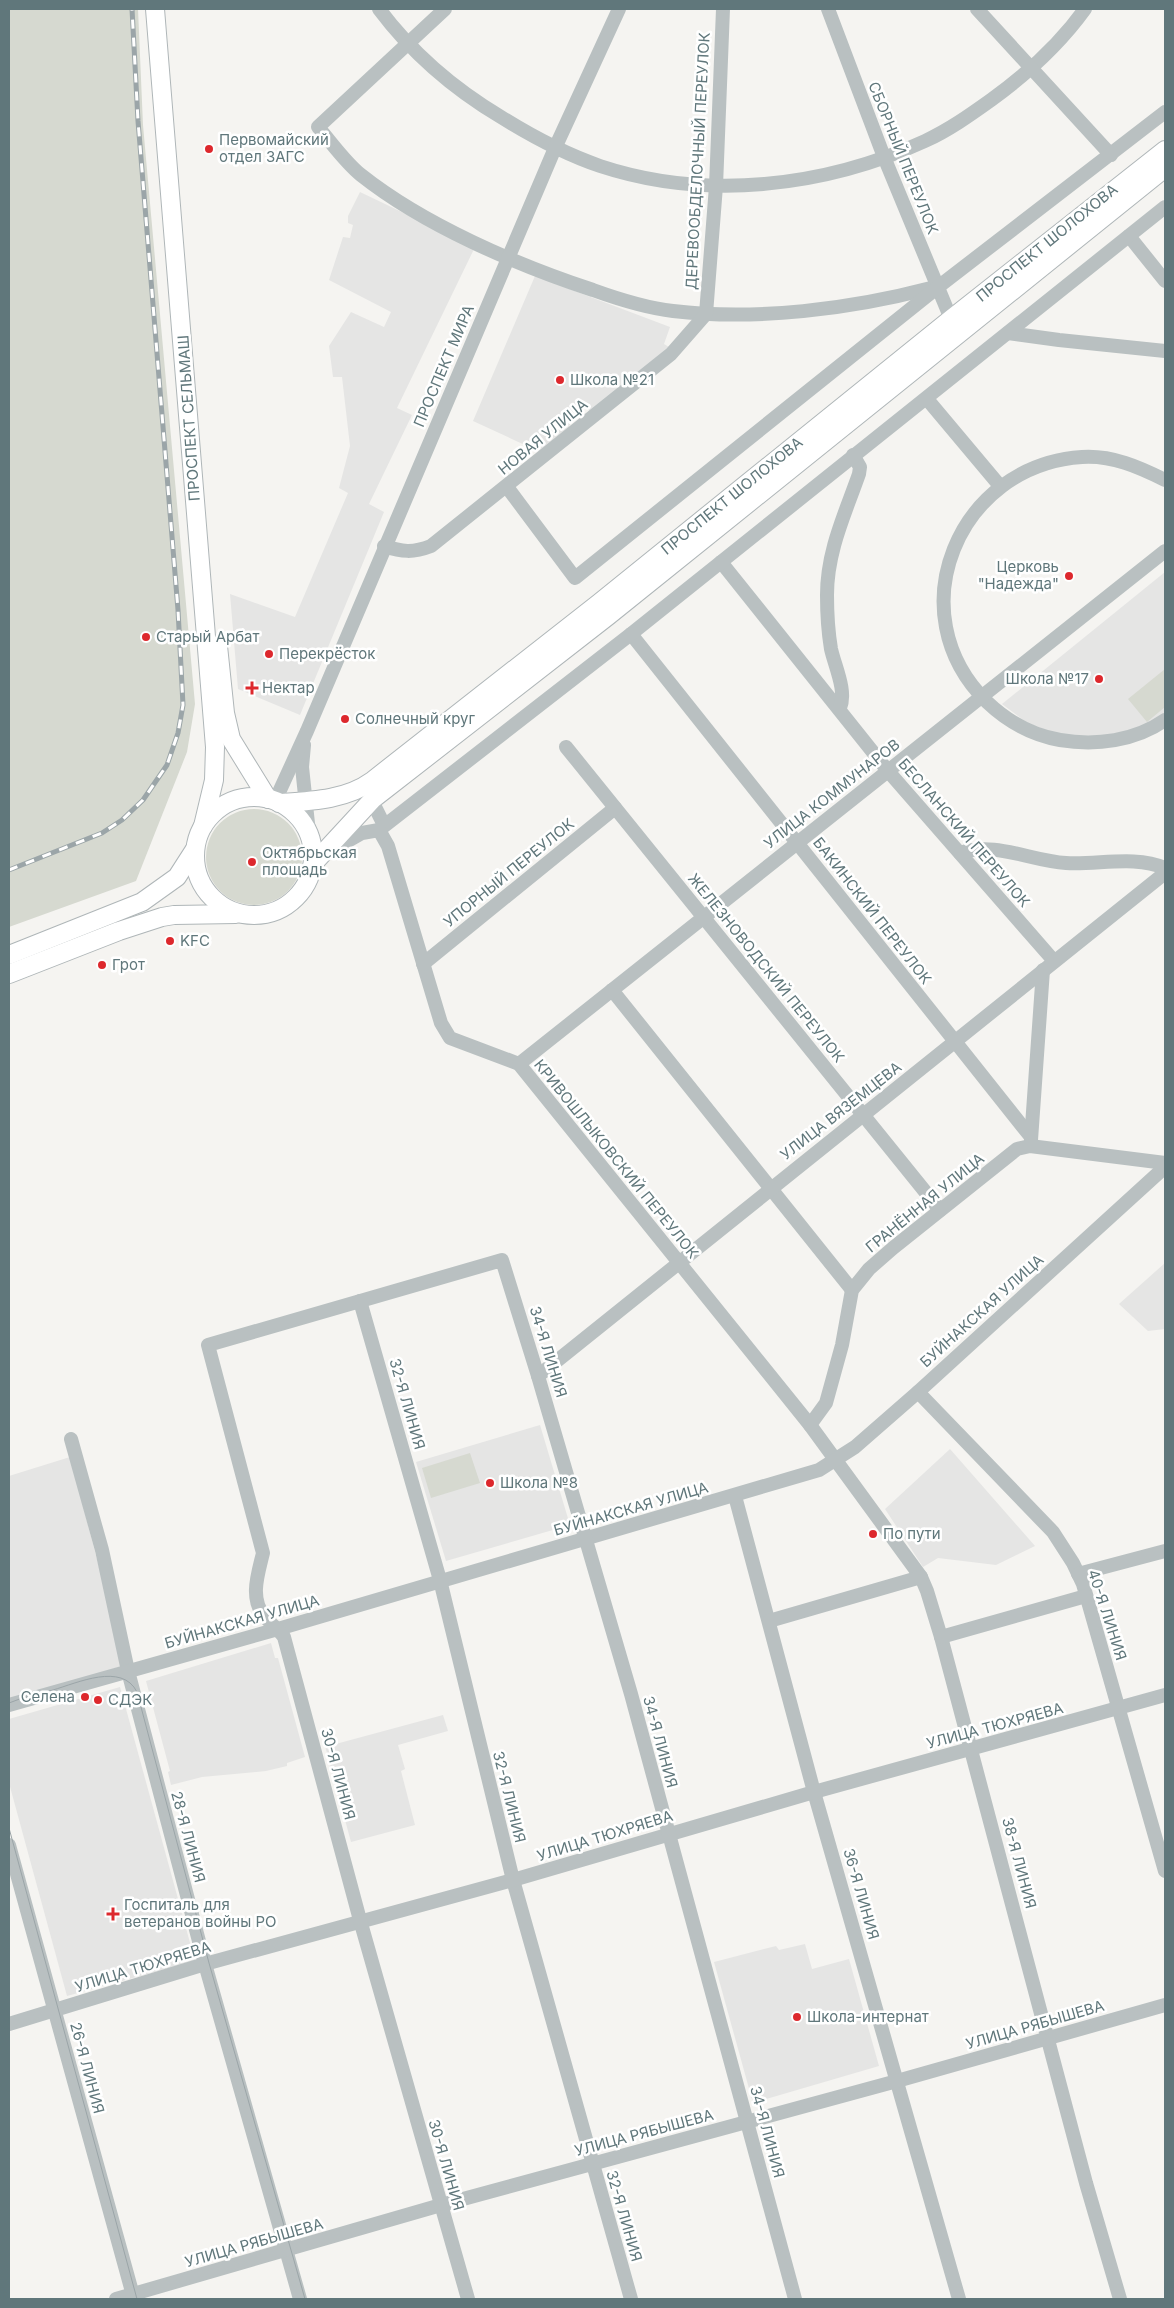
<svg xmlns="http://www.w3.org/2000/svg" width="1174" height="2308" viewBox="0 0 1174 2308" font-family="Inter,sans-serif">
  <rect width="100%" height="100%" fill="#f5f4f1"/>
  <g fill="#e5e5e4">
    <polygon points="360,192 475,247 397,408 412,415 369,504 384,512 300,715 238,689 230,594 295,617 348,493 339,488 350,446 342,377 333,377 329,346 351,312 384,327 391,312 329,280 343,237 350,238 353,225 348,223 348,216"/>
    <polygon points="535,276 670,327 664,344 669,347 591,412 580,403 566,433 540,452 473,421"/>
    <polygon points="1165,572 1165,717 1154,723 1097,739 1053,733 1026,722 1002,704"/>
    <polygon points="1165,1263 1165,1329 1148,1331 1119,1304"/>
    <polygon points="540,1425 570,1525 446,1561 416,1462"/>
    <polygon points="950,1449 1035,1546 996,1565 938,1558 923,1567 885,1509"/>
    <polygon points="70,1457 123,1658 122,1666 9,1702 9,1476"/>
    <polygon points="271,1643 275,1658 278,1658 305,1757 287,1763 287,1766 266,1771 202,1777 171,1785 168,1772 170,1771 146,1681"/>
    <polygon points="120,1687 195,1961 67,1996 9,1783 9,1719"/>
    <polygon points="443,1715 448,1731 398,1745 405,1769 401,1771 415,1825 351,1842 324,1742 329,1740 332,1745"/>
    <polygon points="805,1944 812,1969 849,1959 879,2066 753,2103 714,1962 776,1946 779,1950"/>
  </g>
  <g fill="#d6d9d0">
    <polygon points="9,9 138,9 143,125 195,704 187,752 136,881 9,927"/>
    <polygon points="1165,669 1165,707 1147,722 1128,699"/>
    <circle cx="254" cy="857" r="48"/>
    <polygon points="470,1453 480,1483 431,1498 422,1468"/>
  </g>
  <g fill="none" stroke-linecap="round" stroke-linejoin="round">
    <g stroke="#afb6b8" stroke-width="20">
      <g id="major">
        <polyline points="155,9 215,747 214,780 203,826"/>
        <polyline points="218,646 225,713 231,739 268,799"/>
        <circle cx="254" cy="856" r="59"/>
        <path d="M279 803C311 801 346 800 372 781L599 603 951 319 1165 150"/>
        <polyline points="313,864 373,799 608,616 1165,168"/>
        <polyline points="9,955 142,902 177,877 195,849"/>
        <polyline points="9,974 119,931 162,917 174,915 236,914"/>
      </g>
    </g>
    <g stroke="#b9c0c1" stroke-width="14">
      <path d="M379 9C412 53 454 89 501 117 533 137 565 154 600 166 706 201 825 187 925 141 949 130 970 115 991 100 1027 74 1059 45 1085 9"/>
      <path d="M445 9 318 127C332 143 344 161 361 175 424 225 517 265 593 290 618 299 646 308 673 311 756 321 851 309 931 288"/>
      <polyline points="828,9 884,157 951,319"/>
      <polyline points="977,9 1111,155"/>
      <polyline points="1129,236 1165,281"/>
      <polyline points="1008,333 1059,340 1165,351"/>
      <polyline points="927,399 1000,486"/>
      <path d="M1165 480C1139 467 1112 455 1082 457 958 465 896 613 987 702 1007 721 1032 735 1060 740 1096 746 1135 741 1165 720"/>
      <polyline points="507,487 575,578 938,287 1165,112"/>
      <path d="M384 546C402 552 413 553 431 546L671 354 706 314 716 186 723 9"/>
      <polyline points="721,562 888,771 1054,961"/>
      <polyline points="631,634 1031,1137"/>
      <path d="M840 708C847 691 835 667 831 649 828 631 827 613 827 595 827 551 845 514 859 474L860 467 853 455"/>
      <polyline points="304,745 302,767 309,833"/>
      <polyline points="566,747 940,1210"/>
      <polyline points="275,801 307,731 555,148 619,9"/>
      <polyline points="372,801 384,825"/>
      <polyline points="379,830 631,634 1165,207"/>
      <polyline points="332,850 362,833 379,830 388,846 441,1023 450,1038 519,1064 810,1425 921,1577 927,1591 941,1637 1086,2183 1120,2299"/>
      <path d="M960 853C995 841 1031 861 1066 863 1098 865 1135 855 1165 868"/>
      <polyline points="423,964 615,808"/>
      <polyline points="612,990 852,1290"/>
      <polyline points="519,1064 1165,551"/>
      <polyline points="1031,1140 1043,970"/>
      <polyline points="360,1301 440,1580 513,1880 631,2299"/>
      <polyline points="538,1376 1165,873"/>
      <polyline points="918,1392 1053,1532 1073,1563 1083,1584 1165,1871"/>
      <polyline points="810,1425 826,1403 842,1345 852,1290 869,1269 893,1248 1017,1149 1030,1146 1165,1163"/>
      <polyline points="71,1439 102,1550 128,1671 205,1964 300,2299"/>
      <polyline points="735,1496 814,1792 959,2299"/>
      <polyline points="1078,1574 1165,1551"/>
      <polyline points="769,1621 921,1577"/>
      <polyline points="941,1637 1086,1596"/>
      <polyline points="9,1705 278,1629 819,1470 855,1447 918,1392 1165,1167"/>
      <polyline points="9,1845 134,2299"/>
      <polyline points="9,2024 205,1964 513,1880 814,1792 1165,1695"/>
      <polyline points="116,2299 441,2205 897,2081 1165,2005"/>
      <path d="M468 2299 360 1920 284 1637C278 1629 271 1624 265 1617 249 1599 258 1574 263 1553L208 1345 502 1260 538 1376 631 1694 795 2299"/>
    </g>
    <use href="#major" stroke="#fff" stroke-width="18"/>
    <g stroke="#9ba5a8" stroke-width="1">
      <path d="M9 1703C23 1697 38 1694 53 1690 77 1683 122 1662 137 1692L209 1963 305 2299"/>
      <polyline points="9,1828 137,2299"/>
    </g>
    <g stroke="#9ba5a8" stroke-width="5">
      <polyline id="rail" points="9,870 102,833 122,820 143,800 167,765 178,733 183,705 178,610 138,121 132,9"/>
    </g>
    <use href="#rail" stroke="#fff" stroke-width="3" stroke-dasharray="9" stroke-linecap="butt"/>
  </g>
  <g fill="#dd282d" stroke="#fff" stroke-width="2">
    <circle cx="209" cy="149" r="5"/>
    <circle cx="560" cy="380" r="5"/>
    <circle cx="1069" cy="576" r="5"/>
    <circle cx="146" cy="637" r="5"/>
    <circle cx="269" cy="654" r="5"/>
    <circle cx="1099" cy="679" r="5"/>
    <path d="M249.5 680.5h5v5h5v5h-5v5h-5v-5h-5v-5h5z"/>
    <circle cx="345" cy="719" r="5"/>
    <circle cx="252" cy="862" r="5"/>
    <circle cx="170" cy="941" r="5"/>
    <circle cx="102" cy="965" r="5"/>
    <circle cx="490" cy="1483" r="5"/>
    <circle cx="873" cy="1534" r="5"/>
    <circle cx="85" cy="1697" r="5"/>
    <circle cx="98" cy="1700" r="5"/>
    <path d="M110.5 1906.5h5v5h5v5h-5v5h-5v-5h-5v-5h5z"/>
    <circle cx="797" cy="2017" r="5"/>
  </g>
  <g text-anchor="middle" stroke-width="5" stroke-linejoin="round" paint-order="stroke">
    <g font-size="15" fill="#60777b" stroke="#fff" text-anchor="start">
      <text x="219" y="145">Первомайский<tspan x="219" dy="17">отдел ЗАГС</tspan></text>
      <text x="570" y="385">Школа №21</text>
      <text x="1059" y="572" text-anchor="end">Церковь<tspan x="1059" dy="17">"Надежда"</tspan></text>
      <text x="156" y="642">Старый Арбат</text>
      <text x="279" y="659">Перекрёсток</text>
      <text x="1089" y="684" text-anchor="end">Школа №17</text>
      <text x="262" y="693">Нектар</text>
      <text x="355" y="724">Солнечный круг</text>
      <text x="262" y="858">Октябрьская<tspan x="262" dy="17">площадь</tspan></text>
      <text x="180" y="946">KFC</text>
      <text x="112" y="970">Грот</text>
      <text x="500" y="1488">Школа №8</text>
      <text x="883" y="1539">По пути</text>
      <text x="75" y="1702" text-anchor="end">Селена</text>
      <text x="108" y="1705">СДЭК</text>
      <text x="124" y="1910">Госпиталь для<tspan x="124" dy="17">ветеранов войны РО</tspan></text>
      <text x="807" y="2022">Школа-интернат</text>
    </g>
    <g font-size="15" fill="#60777b" stroke="#fff">
      <text transform="translate(903 158) rotate(68)" y="5">СБОРНЫЙ ПЕРЕУЛОК</text>
      <text transform="translate(698 161) rotate(-87)" y="5">ДЕРЕВООБДЕЛОЧНЫЙ ПЕРЕУЛОК</text>
      <text transform="translate(1047 243) rotate(-39)" y="5">ПРОСПЕКТ ШОЛОХОВА</text>
      <text transform="translate(444 366) rotate(-67)" y="5">ПРОСПЕКТ МИРА</text>
      <text transform="translate(189 418) rotate(-94)" y="5">ПРОСПЕКТ СЕЛЬМАШ</text>
      <text transform="translate(543 437) rotate(-39)" y="5">НОВАЯ УЛИЦА</text>
      <text transform="translate(732 496) rotate(-39)" y="5">ПРОСПЕКТ ШОЛОХОВА</text>
      <text transform="translate(832 794) rotate(-38)" y="5">УЛИЦА КОММУНАРОВ</text>
      <text transform="translate(964 833) rotate(49)" y="5">БЕСЛАНСКИЙ ПЕРЕУЛОК</text>
      <text transform="translate(509 873) rotate(-39)" y="5">УПОРНЫЙ ПЕРЕУЛОК</text>
      <text transform="translate(872 911) rotate(52)" y="5">БАКИНСКИЙ ПЕРЕУЛОК</text>
      <text transform="translate(766 968) rotate(51)" y="5">ЖЕЛЕЗНОВОДСКИЙ ПЕРЕУЛОК</text>
      <text transform="translate(841 1111) rotate(-38)" y="5">УЛИЦА ВЯЗЕМЦЕВА</text>
      <text transform="translate(616 1159) rotate(51)" y="5">КРИВОШЛЫКОВСКИЙ ПЕРЕУЛОК</text>
      <text transform="translate(925 1203) rotate(-39)" y="5">ГРАНЁННАЯ УЛИЦА</text>
      <text transform="translate(982 1311) rotate(-42)" y="5">БУЙНАКСКАЯ УЛИЦА</text>
      <text transform="translate(548 1352) rotate(73)" y="5">34-Я ЛИНИЯ</text>
      <text transform="translate(407 1404) rotate(74)" y="5">32-Я ЛИНИЯ</text>
      <text transform="translate(631 1509) rotate(-16)" y="5">БУЙНАКСКАЯ УЛИЦА</text>
      <text transform="translate(1107 1615) rotate(72)" y="5">40-Я ЛИНИЯ</text>
      <text transform="translate(242 1622) rotate(-16)" y="5">БУЙНАКСКАЯ УЛИЦА</text>
      <text transform="translate(995 1726) rotate(-15)" y="5">УЛИЦА ТЮХРЯЕВА</text>
      <text transform="translate(660 1742) rotate(75)" y="5">34-Я ЛИНИЯ</text>
      <text transform="translate(338 1774) rotate(75)" y="5">30-Я ЛИНИЯ</text>
      <text transform="translate(509 1797) rotate(76)" y="5">32-Я ЛИНИЯ</text>
      <text transform="translate(605 1836) rotate(-17)" y="5">УЛИЦА ТЮХРЯЕВА</text>
      <text transform="translate(188 1837) rotate(75)" y="5">28-Я ЛИНИЯ</text>
      <text transform="translate(1019 1863) rotate(75)" y="5">38-Я ЛИНИЯ</text>
      <text transform="translate(861 1894) rotate(74)" y="5">36-Я ЛИНИЯ</text>
      <text transform="translate(143 1967) rotate(-17)" y="5">УЛИЦА ТЮХРЯЕВА</text>
      <text transform="translate(1035 2025) rotate(-16)" y="5">УЛИЦА РЯБЫШЕВА</text>
      <text transform="translate(87 2068) rotate(75)" y="5">26-Я ЛИНИЯ</text>
      <text transform="translate(767 2132) rotate(75)" y="5">34-Я ЛИНИЯ</text>
      <text transform="translate(644 2133) rotate(-15)" y="5">УЛИЦА РЯБЫШЕВА</text>
      <text transform="translate(446 2165) rotate(74)" y="5">30-Я ЛИНИЯ</text>
      <text transform="translate(624 2216) rotate(74)" y="5">32-Я ЛИНИЯ</text>
      <text transform="translate(254 2243) rotate(-16)" y="5">УЛИЦА РЯБЫШЕВА</text>
    </g>
  </g>
  <rect width="1174" height="2308" fill="none" stroke="#60777b" stroke-width="20"/>
</svg>
